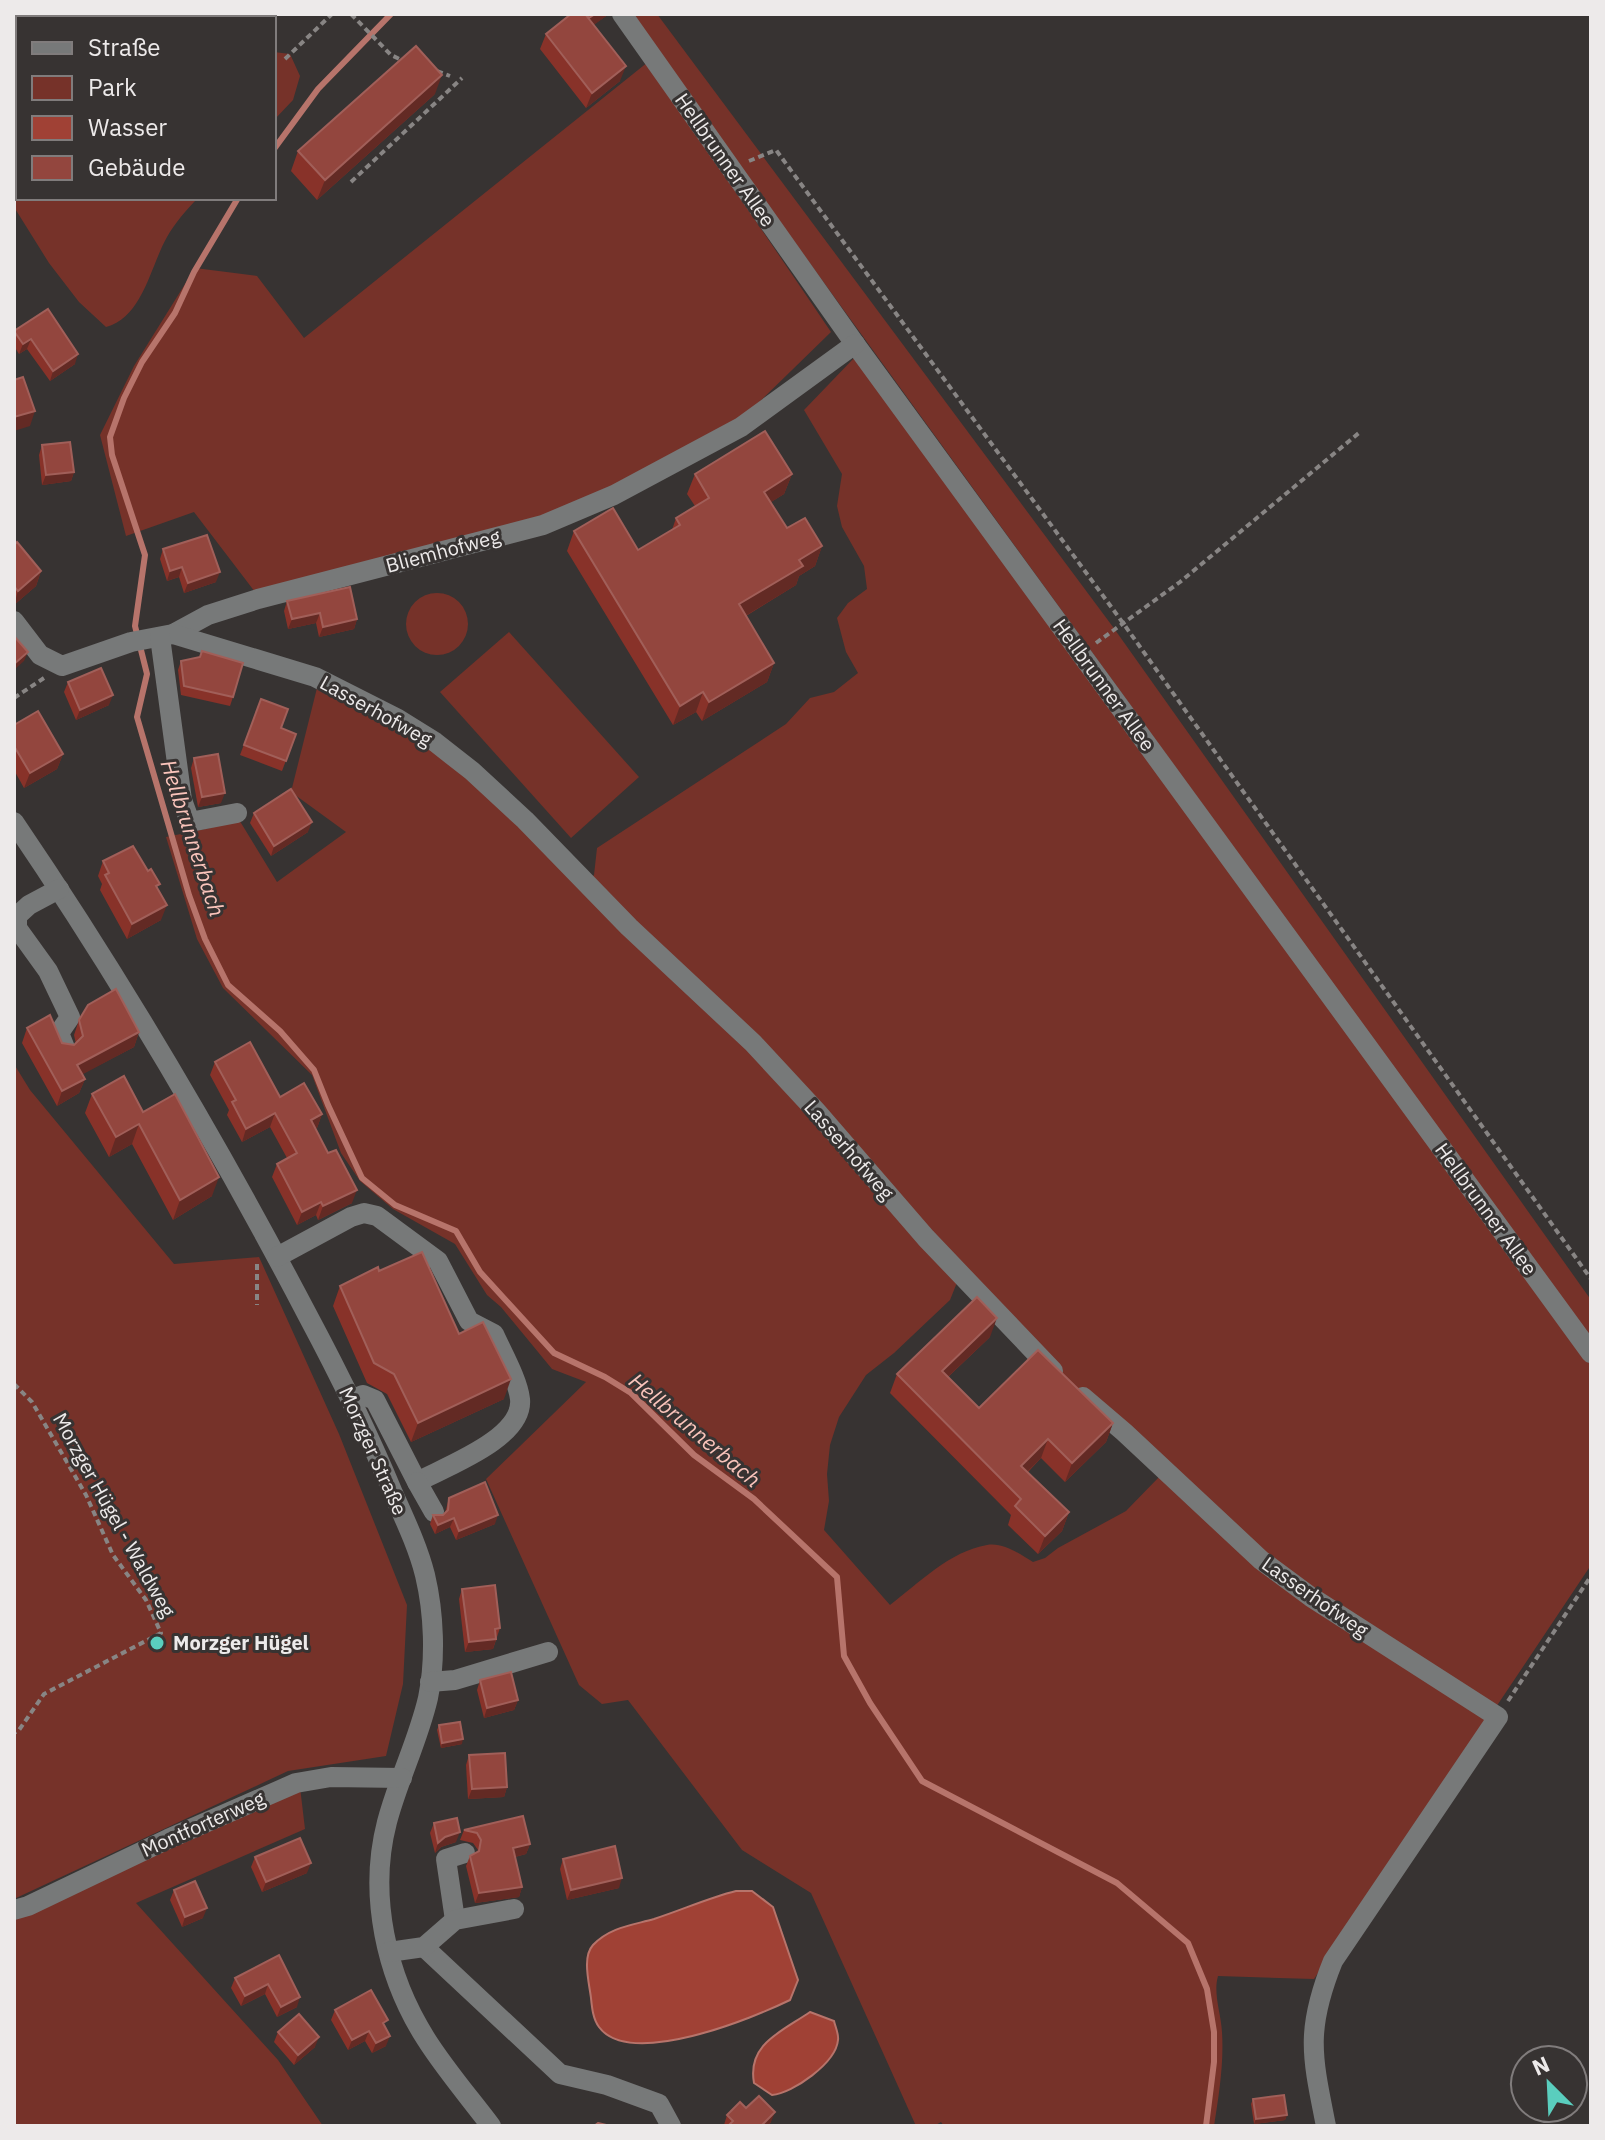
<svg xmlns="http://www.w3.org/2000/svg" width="1605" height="2140" viewBox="0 0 1605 2140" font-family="'IBM Plex Sans',sans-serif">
  <rect width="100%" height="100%" fill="#373332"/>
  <g fill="#763229" fill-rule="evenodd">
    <path d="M14 14H36L34 18H18V198H198C186 210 175 223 167 237 150 267 143 317 106 327L79 302 49 263 14 207Z"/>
    <polygon points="629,14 657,14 1113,627 1591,1300 1591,1340"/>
    <polygon points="274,52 290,54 300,76 293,100 274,120"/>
    <polygon points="648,62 831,332 747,414 570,508 255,592 194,512 126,536 100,435 134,366 195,268 257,276 304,338"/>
    <path d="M855 357 1591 1363V1565L1314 1979 1218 1976C1213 1994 1221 2013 1222 2032 1224 2063 1219 2095 1214 2126H944L941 2122 934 2126H916L811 1893 742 1850 628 1700 602 1704 579 1685 486 1479 586 1382 552 1369 501 1307 487 1295 455 1244 393 1209 360 1181 341 1153 312 1075 223 988 197 939 166 837 210 828 238 818 277 882 346 832 291 792 318 684 449 757 583 886 594 875 597 848 786 724 810 698 834 692 858 673 846 652 837 618 848 603 867 589 864 566 842 527 837 506 842 474 804 410ZM958 1280 1160 1476 1126 1511 1058 1548 1045 1558 1033 1562C1020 1554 1003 1542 987 1545 950 1551 919 1583 890 1605L824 1530 829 1501 827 1474 830 1445 839 1417 866 1375 894 1353 950 1300Z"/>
    <circle cx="437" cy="624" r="31"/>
    <polygon points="509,632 639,777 571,838 440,692"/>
    <polygon points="14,1064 30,1090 174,1264 259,1257 339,1434 407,1605 403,1684 386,1756 288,1771 14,1899"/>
    <polygon points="300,1787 305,1829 136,1903 278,2060 323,2126 14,2126 14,1915"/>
  </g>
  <g fill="#a04135" stroke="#b7746b" stroke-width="2">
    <path d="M736 1891H752L773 1907 798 1980 790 2000C753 2018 630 2069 599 2027 593 2019 592 2008 591 1998 589 1982 582 1957 593 1945 610 1927 633 1925 654 1919 682 1910 708 1898 736 1891Z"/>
    <path d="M810 2012 834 2021C835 2026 839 2034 838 2040 836 2063 793 2093 772 2095L754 2083C747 2044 781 2032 810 2012Z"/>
  </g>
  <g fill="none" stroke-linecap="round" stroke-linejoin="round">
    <g stroke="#b7746b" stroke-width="6">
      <polyline points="274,149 318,89 391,14"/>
      <polyline points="238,198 194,272 175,313 142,362 124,398 110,437 112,455 145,555 135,626 147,674 137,717 189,895 205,939 228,985 280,1031 314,1070 328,1105 362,1178 395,1205 456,1231 480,1272 554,1353 605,1377 631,1393 694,1455 754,1499 837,1577 844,1656 870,1703 922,1781 1117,1883 1188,1943 1207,1989 1214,2032 1214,2062 1206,2126"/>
    </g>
    <g stroke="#888584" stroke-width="4" stroke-dasharray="6 4" stroke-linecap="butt">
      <polyline points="351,14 391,55 406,62"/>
      <polyline points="285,59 332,14"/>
      <polyline points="437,71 450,76"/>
      <polyline points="749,161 776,150 1123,623 1591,1279"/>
      <polyline points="351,182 462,78"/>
      <polyline points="1096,643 1180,582 1360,432"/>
      <polyline points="14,698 44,678"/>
      <polyline points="257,1264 257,1305"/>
      <polyline points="14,1384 32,1402 86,1495 113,1555 146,1600 161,1633 44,1694 19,1730 14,1733"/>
      <polyline points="1508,1701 1591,1576"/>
    </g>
    <g stroke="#777979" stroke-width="20">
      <polyline points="622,14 855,344 1591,1353"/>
      <polyline points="14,621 40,655 62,666 131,642 173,634 208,615 258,599 543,525 614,495 741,427 855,344"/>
      <polyline points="173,634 315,677 398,719 435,742 472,771 525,820 629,927 753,1043 817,1112 926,1238 1053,1371"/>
      <polyline points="160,637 182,800 190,822 237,813"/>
      <path d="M14 822C122 981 219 1146 308 1316 339 1374 368 1433 393 1493 405 1520 418 1547 425 1575 434 1613 436 1659 428 1698 418 1741 398 1780 387 1822 368 1895 386 1976 426 2039 445 2069 469 2097 491 2126"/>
      <polyline points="59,889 29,905 17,916 17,928 48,971 70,1017 59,1033 65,1048"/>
      <path d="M277 1257 351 1217 364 1213 377 1216 438 1261 469 1321 494 1334C502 1352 518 1380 520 1399 524 1438 447 1466 417 1482L375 1400 363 1395 351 1400"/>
      <path d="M1083 1397 1124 1432 1261 1560 1311 1597 1498 1717 1333 1961C1305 2030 1312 2056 1326 2126"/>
      <polyline points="417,1482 434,1512"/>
      <polyline points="430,1682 455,1680 548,1652"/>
      <polyline points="14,1910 28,1906 168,1839 296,1783 331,1777 402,1778"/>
      <polyline points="455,1920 446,1859 465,1853"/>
      <polyline points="424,1947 560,2074 607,2085 659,2104 671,2126"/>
      <polyline points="389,1952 424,1947 455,1920 514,1909"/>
    </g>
  </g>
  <g fill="#883229">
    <polygon points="570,14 609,14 593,25 620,81 586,108 540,49 546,34"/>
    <polygon points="435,94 317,200 291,171 298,151"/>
    <polygon points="14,331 75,364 50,381 27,349 19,354 14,346"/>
    <polygon points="42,445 74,472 71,481 42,485 39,455"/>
    <polygon points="695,474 792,474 784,494 771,502 787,528 822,546 815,566 799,576 796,585 746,616 774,663 767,682 702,721 696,712 673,725 567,551 574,531 638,550 672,530 676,518 695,506 687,494"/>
    <polygon points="14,545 41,571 36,586 14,605"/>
    <polygon points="163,549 216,582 184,593 179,577 167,581 160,559"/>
    <polygon points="287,601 357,619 354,629 319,637 316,623 288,629 284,611"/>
    <polygon points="181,661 233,697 230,706 181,695 178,670"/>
    <polygon points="68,682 109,705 76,720 64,692"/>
    <polygon points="261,699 281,728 296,734 282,771 240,755"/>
    <polygon points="14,725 63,754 57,769 24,788 14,770"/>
    <polygon points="194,758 221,803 198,807 191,768"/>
    <polygon points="254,813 308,832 271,856 250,823"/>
    <polygon points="103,861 158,890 161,920 127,939 100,890 102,884 98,876"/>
    <polygon points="79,1020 139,1032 134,1047 82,1074 85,1079 79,1093 57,1106 22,1043 27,1028 62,1043 74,1045 76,1044 74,1035"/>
    <polygon points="215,1062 280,1097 322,1114 317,1128 315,1128 352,1203 318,1220 316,1215 297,1225 272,1177 277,1164 287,1158 270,1127 242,1142 227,1115 229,1110 210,1075"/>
    <polygon points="92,1094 143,1112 212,1196 173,1220 132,1144 109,1157 85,1113"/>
    <polygon points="379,1271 504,1399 411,1442 387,1394 367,1383 333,1306 340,1286"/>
    <polygon points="990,1337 948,1377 979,1408 1113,1423 1106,1442 1065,1482 1041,1458 1028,1472 1069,1512 1062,1531 1038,1554 1008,1525 1011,1515 890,1393 897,1374"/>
    <polygon points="449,1498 495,1524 456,1540 450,1527 435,1534 430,1524 433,1515 443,1515 445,1513"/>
    <polygon points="462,1589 500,1628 493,1649 465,1652 459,1599"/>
    <polygon points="480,1680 518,1700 514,1710 484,1718 477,1690"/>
    <polygon points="439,1725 462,1744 441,1748 437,1730"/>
    <polygon points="469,1755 507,1787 504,1797 468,1799 466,1765"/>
    <polygon points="434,1823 456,1842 441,1847 435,1853 430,1833"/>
    <polygon points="464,1830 530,1844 526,1854 515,1857 522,1887 519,1897 475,1903 466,1866 470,1856 477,1852 478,1850 473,1843 460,1840"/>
    <polygon points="255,1857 307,1873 262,1892 251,1867"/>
    <polygon points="563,1859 619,1888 567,1900 560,1869"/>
    <polygon points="174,1890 203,1918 182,1927 170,1900"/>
    <polygon points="279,1955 297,2007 277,2017 265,1994 241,2006 231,1988 235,1978"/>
    <polygon points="335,2010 386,2027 386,2046 372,2053 365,2041 348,2050 331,2020"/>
    <polygon points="278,2032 315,2047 294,2065 274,2042"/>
    <polygon points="1253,2099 1287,2115 1285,2120 1254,2124 1251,2104"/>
    <polygon points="746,2108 771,2122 767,2126 724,2125 727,2115"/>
  </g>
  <g fill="#632a24">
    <polygon points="595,14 609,14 584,32 589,18"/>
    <polygon points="626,66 620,81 586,108 592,93"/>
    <polygon points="442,75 435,94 317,200 325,180"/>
    <polygon points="31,339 27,349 19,354 23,344"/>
    <polygon points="78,354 75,364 50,381 53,371"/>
    <polygon points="35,411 30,426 14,431 14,417"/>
    <polygon points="74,472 71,481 42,485 46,475"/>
    <polygon points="792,474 784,494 757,511 764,492"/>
    <polygon points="822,546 815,566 799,576 796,585 732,624 739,604 799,560"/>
    <polygon points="182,567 179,577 167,581 170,571"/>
    <polygon points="41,571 36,586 14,605 18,591"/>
    <polygon points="220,572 216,582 184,593 188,583"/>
    <polygon points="320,613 316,623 288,629 292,619"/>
    <polygon points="357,619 354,629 319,637 323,627"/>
    <polygon points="28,652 24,661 14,670 14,664"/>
    <polygon points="774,663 767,682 702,721 709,702"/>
    <polygon points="703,692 696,712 673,725 680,706"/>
    <polygon points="113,695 109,705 76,720 80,710"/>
    <polygon points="63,754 57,769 24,788 30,773"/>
    <polygon points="225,793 221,803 198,807 202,797"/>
    <polygon points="312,822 308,832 271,856 274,846"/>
    <polygon points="167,905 161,920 127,939 132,924"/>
    <polygon points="139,1032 134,1047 72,1080 77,1065"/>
    <polygon points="85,1079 79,1093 57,1106 62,1091"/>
    <polygon points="275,1113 270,1127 242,1142 246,1129"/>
    <polygon points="322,1114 317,1128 306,1134 311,1120"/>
    <polygon points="139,1124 132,1144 109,1157 116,1137"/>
    <polygon points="219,1177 212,1196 173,1220 180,1200"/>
    <polygon points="357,1190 352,1203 318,1220 323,1206"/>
    <polygon points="321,1202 316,1215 297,1225 302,1212"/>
    <polygon points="997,1318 990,1337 935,1389 942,1371"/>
    <polygon points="511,1379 504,1399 411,1442 418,1423"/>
    <polygon points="1113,1423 1106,1442 1065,1482 1072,1463"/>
    <polygon points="1048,1439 1041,1458 1015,1484 1021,1466"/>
    <polygon points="1069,1512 1062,1531 1038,1554 1045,1536"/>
    <polygon points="498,1515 495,1524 456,1540 459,1531"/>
    <polygon points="454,1518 450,1527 435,1534 438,1525"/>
    <polygon points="496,1639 493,1649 465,1652 469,1642"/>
    <polygon points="518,1700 514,1710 484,1718 487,1708"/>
    <polygon points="463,1739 462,1744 441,1748 442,1743"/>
    <polygon points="507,1787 504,1797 468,1799 472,1789"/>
    <polygon points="460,1832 456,1842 441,1847 435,1853 438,1843 445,1837"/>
    <polygon points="530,1844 526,1854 510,1858 513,1848"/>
    <polygon points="311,1863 307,1873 262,1892 266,1882"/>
    <polygon points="622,1878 619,1888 567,1900 571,1890"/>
    <polygon points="522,1887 519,1897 475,1903 479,1893"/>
    <polygon points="207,1908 203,1918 182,1927 185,1917"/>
    <polygon points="268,1984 265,1994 241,2006 245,1996"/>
    <polygon points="300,1997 297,2007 277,2017 281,2007"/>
    <polygon points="369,2031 365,2041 348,2050 352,2040"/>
    <polygon points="390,2036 386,2046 372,2053 376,2043"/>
    <polygon points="319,2037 315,2047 294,2065 298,2055"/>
    <polygon points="775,2112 771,2122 767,2126 761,2126"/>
    <polygon points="1287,2115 1285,2120 1254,2124 1256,2119"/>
  </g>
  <g fill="#93463e" stroke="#a15f59" stroke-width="2">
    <polygon points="571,14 585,14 626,66 592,93 546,34"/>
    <polygon points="586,14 595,14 589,18"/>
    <polygon points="416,46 442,75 325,180 298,151"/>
    <polygon points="48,309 78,354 53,371 31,339 23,344 14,331"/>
    <polygon points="23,377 35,411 14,417 14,380"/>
    <polygon points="765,431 792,474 764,492 787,528 805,518 822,546 799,560 803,566 739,604 774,663 709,702 703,692 680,706 574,531 613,508 638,550 680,525 676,518 709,498 695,474"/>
    <polygon points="70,442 74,472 46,475 42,445"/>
    <polygon points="207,535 220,572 188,583 182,567 170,571 163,549"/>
    <polygon points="17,542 41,571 18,591 14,586 14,545"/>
    <polygon points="350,587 357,619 323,627 320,613 292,619 287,601"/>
    <polygon points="14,636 28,652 14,664"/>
    <polygon points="202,651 243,663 233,697 184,686 181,661 200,657"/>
    <polygon points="101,668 113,695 80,710 68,682"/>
    <polygon points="261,699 288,709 281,728 296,734 286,761 244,745"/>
    <polygon points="38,711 63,754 30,773 14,746 14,725"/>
    <polygon points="218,754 225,793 202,797 194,758"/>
    <polygon points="291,789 312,822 274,846 254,813"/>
    <polygon points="133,846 148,871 151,869 160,884 156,886 167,905 132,924 105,875 109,873 103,861"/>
    <polygon points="116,989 139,1032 77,1065 85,1079 62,1091 27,1028 50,1015 62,1043 74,1045 83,1036 79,1020 88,1005"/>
    <polygon points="250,1042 280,1097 304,1083 322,1114 311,1120 328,1153 336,1150 357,1190 323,1206 321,1202 302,1212 277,1164 297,1153 275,1113 246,1129 232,1102 236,1100 215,1062"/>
    <polygon points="124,1076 143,1112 175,1094 219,1177 180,1200 139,1124 116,1137 92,1094"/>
    <polygon points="422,1252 459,1334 483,1322 511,1379 418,1423 394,1374 374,1363 340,1286 378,1267 379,1271"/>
    <polygon points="977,1297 997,1318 942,1371 979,1408 1038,1350 1113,1423 1072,1463 1048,1439 1021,1466 1069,1512 1045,1536 1015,1506 1021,1499 897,1374"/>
    <polygon points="485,1482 498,1515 459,1531 454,1518 438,1525 433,1515 443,1515 448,1510 449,1498"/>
    <polygon points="495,1585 500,1628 495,1629 496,1639 469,1642 462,1589"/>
    <polygon points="511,1672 518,1700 487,1708 480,1680"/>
    <polygon points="460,1722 463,1739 442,1743 439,1725"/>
    <polygon points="505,1753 507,1787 472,1789 469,1755"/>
    <polygon points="523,1816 530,1844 513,1848 522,1887 479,1893 470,1856 479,1851 481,1840 477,1833 464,1830"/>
    <polygon points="457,1818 460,1832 445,1837 438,1843 434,1823"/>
    <polygon points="300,1838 311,1863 266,1882 255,1857"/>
    <polygon points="615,1846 622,1878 571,1890 563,1859"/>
    <polygon points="195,1881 207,1908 185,1917 174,1890"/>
    <polygon points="279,1955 300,1997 281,2007 268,1984 245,1996 235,1978"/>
    <polygon points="371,1990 388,2020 383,2023 390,2036 376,2043 369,2031 352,2040 335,2010"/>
    <polygon points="299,2014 319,2037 298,2055 278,2032"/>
    <polygon points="1284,2095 1287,2115 1256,2119 1253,2099"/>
    <polygon points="759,2096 775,2112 761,2126 728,2126 733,2121 727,2115 740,2102 746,2108"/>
    <polygon points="598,2123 606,2125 607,2126 594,2126"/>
  </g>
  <circle fill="#5acebe" stroke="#373332" stroke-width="3" cx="157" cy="1643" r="8"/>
  <g text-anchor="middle" stroke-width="6" stroke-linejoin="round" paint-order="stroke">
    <g font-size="20" fill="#edeaea" stroke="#373332">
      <text transform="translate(725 160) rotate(55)" y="7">Hellbrunner Allee</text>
      <text transform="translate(443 551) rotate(-15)" y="7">Bliemhofweg</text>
      <text transform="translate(1104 685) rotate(54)" y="7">Hellbrunner Allee</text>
      <text transform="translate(376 711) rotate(29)" y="7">Lasserhofweg</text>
      <text transform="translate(849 1150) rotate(49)" y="7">Lasserhofweg</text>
      <text transform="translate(1486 1209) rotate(54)" y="7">Hellbrunner Allee</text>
      <text transform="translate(373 1451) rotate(66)" y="7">Morzger Straße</text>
      <text transform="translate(114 1515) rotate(61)" y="7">Morzger Hügel - Waldweg</text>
      <text transform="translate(1315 1597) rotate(35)" y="7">Lasserhofweg</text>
      <text transform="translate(203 1824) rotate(-24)" y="7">Montforterweg</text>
    </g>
    <g font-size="20" font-weight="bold" fill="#edeaea" stroke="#373332" text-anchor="start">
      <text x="173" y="1650">Morzger Hügel</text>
    </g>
    <g font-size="22" font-style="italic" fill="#fac4bb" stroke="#373332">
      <text transform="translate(193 838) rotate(72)" y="8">Hellbrunnerbach</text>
      <text transform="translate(695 1430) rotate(40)" y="8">Hellbrunnerbach</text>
    </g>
  </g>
  <rect width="1605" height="2140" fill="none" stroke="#edeaea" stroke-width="32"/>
  <rect x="16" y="16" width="260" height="184" fill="#373332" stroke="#807c7c" stroke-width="2"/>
  <rect x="32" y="42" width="40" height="12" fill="#777979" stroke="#807c7c" stroke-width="2"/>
  <text x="88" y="56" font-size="24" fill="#edeaea">Straße</text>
  <rect x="32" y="76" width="40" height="24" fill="#763229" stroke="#807c7c" stroke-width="2"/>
  <text x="88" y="96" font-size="24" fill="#edeaea">Park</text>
  <rect x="32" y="116" width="40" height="24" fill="#a04135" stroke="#807c7c" stroke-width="2"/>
  <text x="88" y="136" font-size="24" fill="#edeaea">Wasser</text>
  <rect x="32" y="156" width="40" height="24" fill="#93463e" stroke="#807c7c" stroke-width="2"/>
  <text x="88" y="176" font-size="24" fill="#edeaea">Gebäude</text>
  <g transform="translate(1549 2084) rotate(336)"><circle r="38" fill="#373332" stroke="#807c7c" stroke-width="2"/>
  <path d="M0-6L14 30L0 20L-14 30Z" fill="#5acebe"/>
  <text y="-12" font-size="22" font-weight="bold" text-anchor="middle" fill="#edeaea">N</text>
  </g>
</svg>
